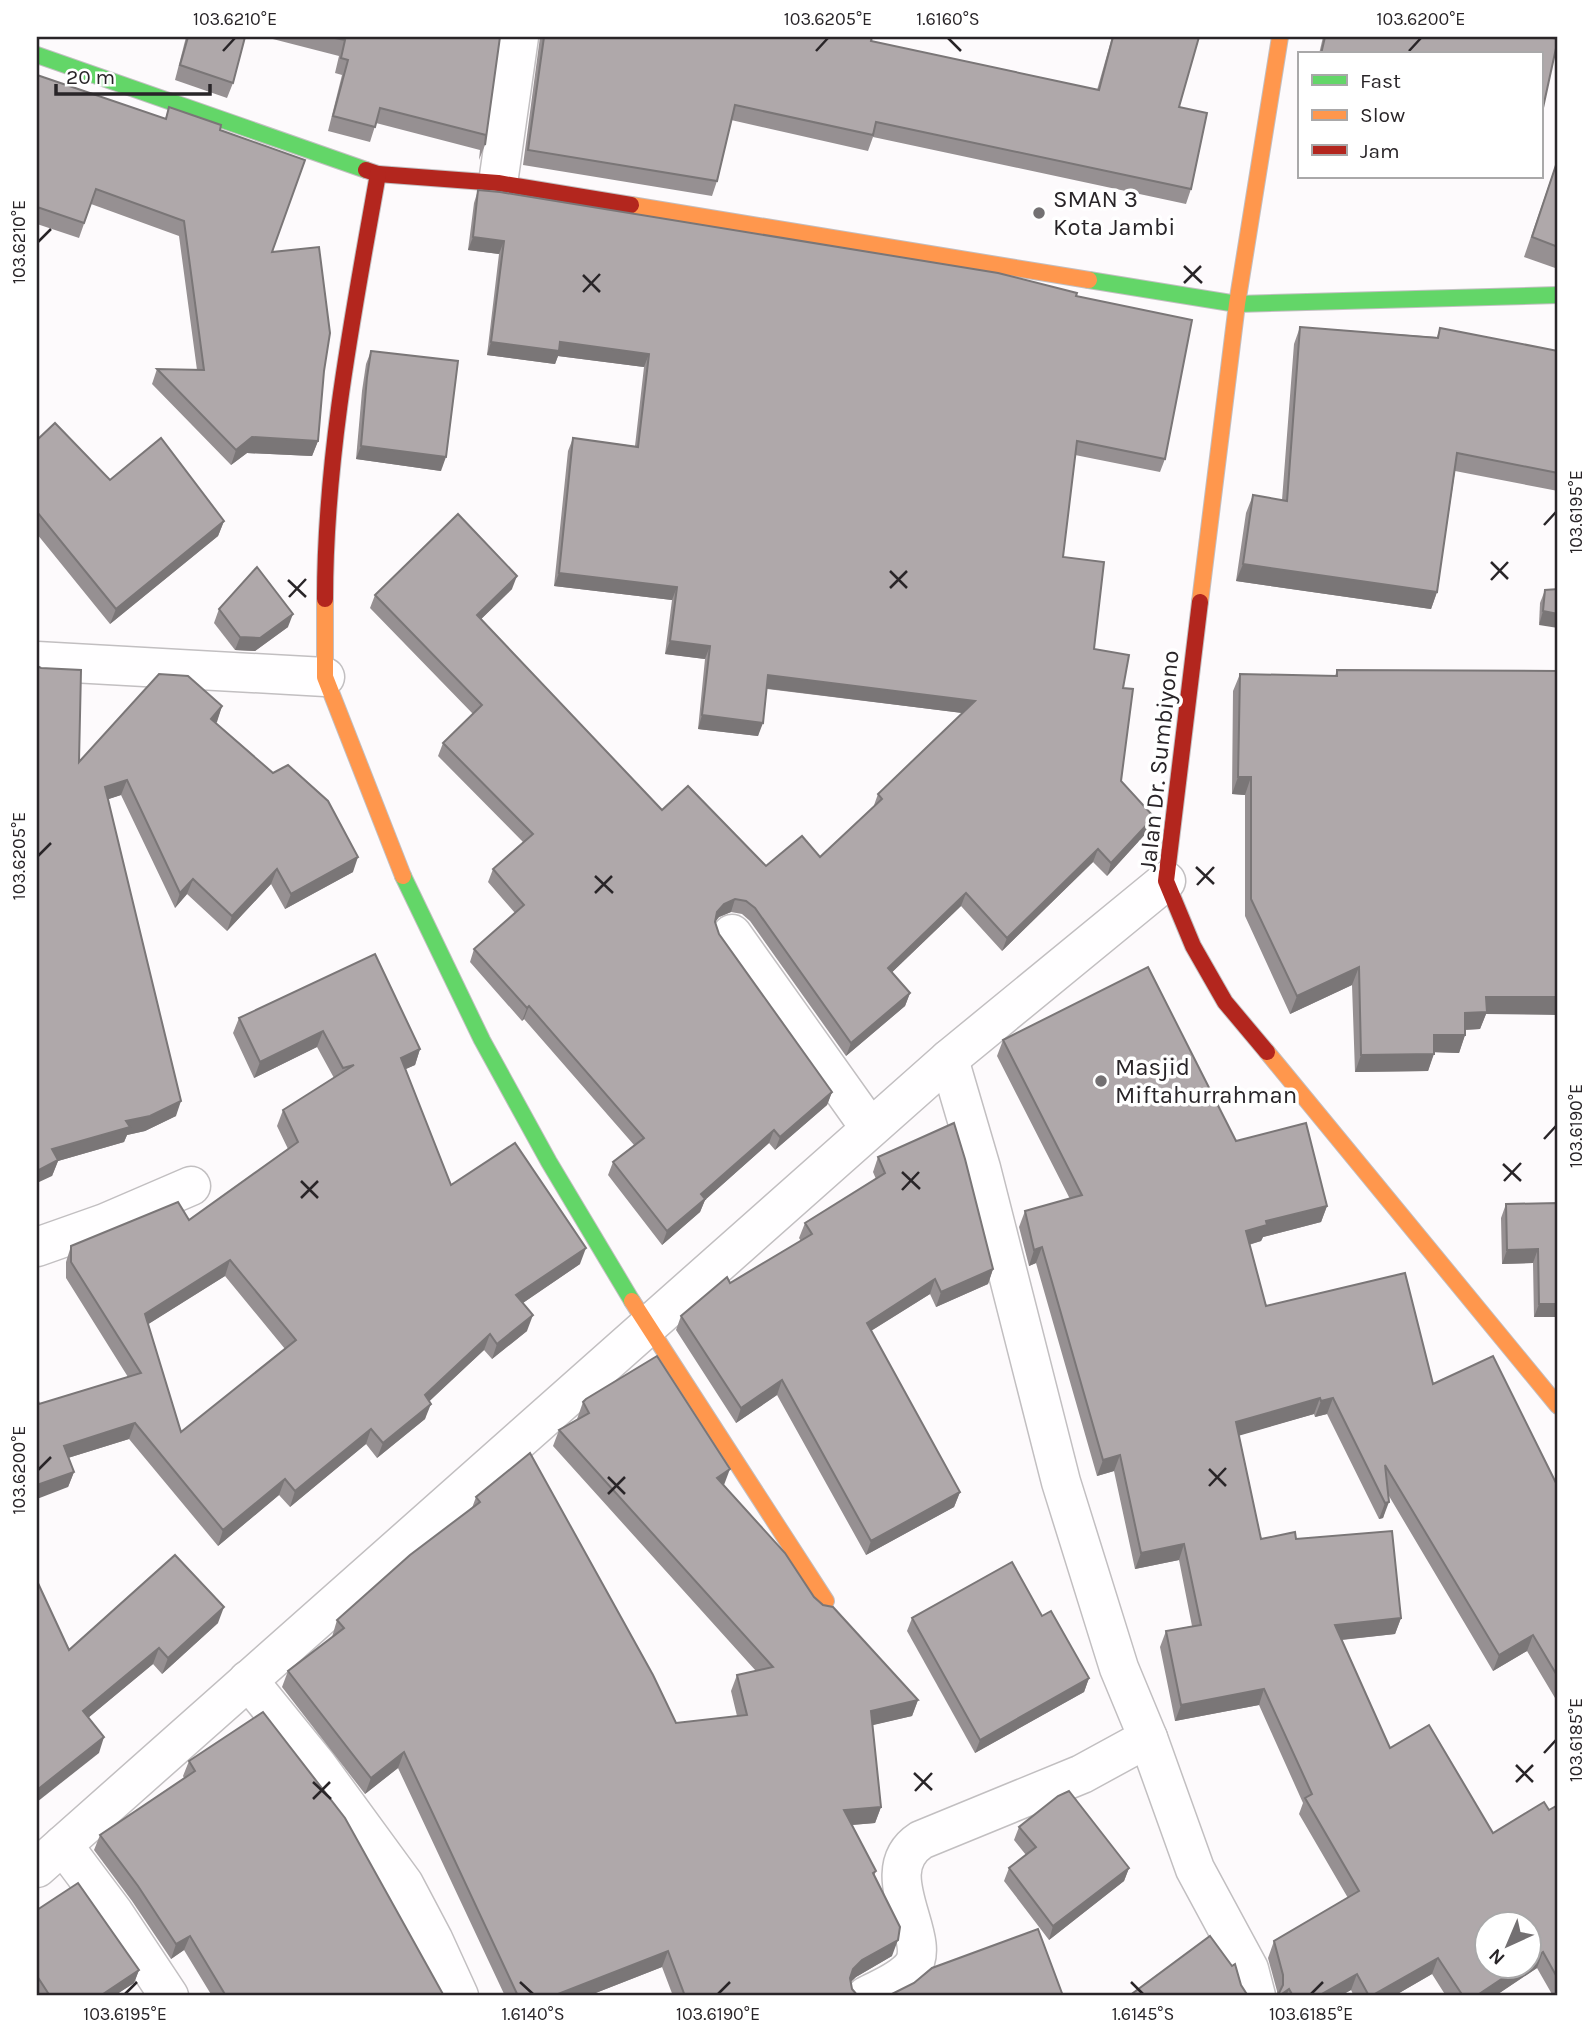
<svg xmlns="http://www.w3.org/2000/svg" width="1595" height="2033" viewBox="0 0 1595 2033" font-family="Karla,sans-serif">
  <rect width="100%" height="100%" fill="#fdfafc"/>
  <g fill="none" stroke-linecap="round" stroke-linejoin="round">
    <g stroke="#c2bfc1" stroke-width="41">
      <g id="street">
        <polyline points="498,183 519,37"/>
        <polyline points="37,661 325,677"/>
        <polyline points="732,934 870,1128"/>
        <polyline points="949,1059 981,1168 1061,1482 1119,1668 1148,1738 1195,1869 1249,1969 1256,1996"/>
        <polyline points="37,1247 105,1223 191,1186"/>
        <polyline points="248,1680 317,1765 404,1884 433,1939 459,1996"/>
        <polyline points="63,1845 114,1913 169,1996"/>
        <polyline points="37,1868 949,1059 1166,881"/>
        <path d="M866 1996C881 1988 901 1981 912 1967 934 1938 872 1872 921 1840L1082 1774 1148 1738"/>
      </g>
    </g>
    <g stroke="#c2bfc1" stroke-width="18">
      <g id="fast">
        <polyline points="37,55 366,170"/>
        <polyline points="1089,280 1237,304 1558,295"/>
        <polyline points="403,876 482,1040 549,1162 632,1301"/>
      </g>
    </g>
    <g stroke="#c2bfc1" stroke-width="18">
      <g id="slow">
        <polyline points="631,205 1089,280"/>
        <polyline points="325,599 325,677 403,876"/>
        <polyline points="1200,602 1237,304 1280,37"/>
        <polyline points="1267,1052 1558,1406"/>
        <polyline points="632,1301 826,1601"/>
      </g>
    </g>
    <g stroke="#c2bfc1" stroke-width="18">
      <g id="jam">
        <polyline points="366,170 378,174 498,183 631,205"/>
        <path d="M325 599C325 456 353 315 378 174"/>
        <polyline points="1200,602 1166,881 1193,946 1225,1002 1267,1052"/>
      </g>
    </g>
    <use href="#street" stroke="#fffeff" stroke-width="38"/>
    <use href="#fast" stroke="#63d668" stroke-width="16"/>
    <use href="#slow" stroke="#ff974d" stroke-width="16"/>
    <use href="#jam" stroke="#b3261e" stroke-width="16"/>
  </g>
  <g fill="#969092" fill-rule="evenodd">
    <polygon points="186,37 245,37 233,83 227,98 175,80"/>
    <polygon points="265,37 500,37 485,145 479,160 480,150 376,123 370,142 328,131 342,75 335,73 339,56"/>
    <polygon points="540,37 872,37 871,41 1097,90 1112,37 1199,37 1179,107 1191,189 1186,204 873,137 868,151 731,120 717,181 712,196 523,165"/>
    <polygon points="1323,37 1547,37 1541,54 1319,54"/>
    <polygon points="37,75 165,119 169,107 220,130 272,252 324,371 318,441 312,456 247,453 231,465 152,384 157,369 197,370 179,236 91,204 79,238 37,224"/>
    <polygon points="1558,158 1558,269 1524,257"/>
    <polygon points="478,190 1076,296 1165,459 1160,472 1075,455 1063,557 1094,649 1123,688 1121,781 1149,830 1107,876 1093,862 1002,951 961,906 892,972 910,993 905,1006 846,1056 750,921 742,914 731,912 719,917 715,921 719,934 832,1092 827,1105 775,1150 769,1143 705,1200 700,1212 662,1245 608,1175 613,1162 634,1145 524,1019 522,1021 470,962 474,949 515,913 488,882 493,869 523,842 438,756 443,743 473,714 370,608 375,595 512,589 481,619 662,810 766,866 820,857 873,808 878,794 963,713 767,689 758,736 698,729 705,659 665,654 672,600 554,586 568,451 573,438 635,446 644,367 558,356 555,364 487,355 499,254 468,250 474,203"/>
    <polygon points="1300,327 1437,337 1440,328 1558,351 1558,491 1455,471 1437,592 1431,609 1236,581 1246,513 1253,495 1282,500 1294,344"/>
    <polygon points="371,351 441,471 356,459 362,391 366,364"/>
    <polygon points="37,440 110,480 224,521 218,536 110,624 37,534"/>
    <polygon points="1558,589 1539,625 1540,603 1545,590"/>
    <polygon points="219,609 288,627 255,651 235,650 214,623"/>
    <polygon points="1337,670 1486,1014 1480,1029 1465,1030 1465,1035 1459,1053 1434,1052 1428,1071 1355,1072 1352,985 1290,1014 1245,916 1245,795 1232,794 1233,691 1240,674 1335,676"/>
    <polygon points="222,706 216,723 353,872 285,909 271,884 227,931 187,894 175,908 121,795 108,799 176,1116 145,1131 127,1135 124,1142 58,1161 52,1176 79,762"/>
    <path d="M375 954 420 1049 415 1065 405 1069 451 1185 580 1264 523 1303 527 1331 492 1359 484 1350 429 1401 425 1419 377 1458 366 1444 290 1507 279 1495 218 1546 129 1439 68 1458 74 1472 68 1487 39 1404 128 1377 66 1278V1262L71 1246 189 1220 288 1149 277 1126 283 1110 334 1078 317 1047 254 1078 233 1033 239 1018ZM225 1276 285 1349 181 1432 148 1324Z"/>
    <polygon points="1003,1040 1236,1141 1327,1206 1321,1222 1263,1237 1261,1241 1249,1245 1266,1306 1433,1384 1558,1487 1558,1703 1527,1651 1493,1671 1389,1496 1383,1518 1379,1519 1327,1414 1315,1417 1314,1414 1239,1435 1261,1539 1296,1539 1401,1618 1395,1634 1342,1640 1390,1748 1493,1833 1549,1810 1558,1805 1558,1996 1553,1996 1537,1968 1495,1996 1446,1996 1432,1974 1394,1996 1354,1996 1351,1990 1340,1996 1275,1996 1277,1995 1277,1991 1268,1958 1274,1941 1348,1898 1299,1814 1303,1803 1259,1705 1175,1721 1160,1647 1166,1631 1192,1626 1179,1560 1135,1569 1114,1471 1097,1476 1036,1263 1029,1266 1019,1227 1025,1211 1070,1199 997,1056"/>
    <polygon points="878,1157 993,1269 988,1284 936,1307 930,1294 871,1331 960,1492 954,1507 866,1555 777,1395 736,1423 676,1330 681,1316 730,1283 801,1241 799,1238 805,1223 876,1179 873,1172"/>
    <polygon points="1558,1203 1558,1317 1534,1317 1533,1263 1502,1264 1501,1218 1506,1204"/>
    <polygon points="583,1402 723,1485 814,1597 918,1700 912,1716 872,1725 881,1807 875,1823 852,1825 876,1871 874,1876 892,1956 856,1977 851,1982 852,1989 858,1996 673,1996 662,1967 588,1996 505,1996 398,1768 365,1794 282,1687 288,1671 332,1637 337,1620 472,1508 476,1497 676,1723 737,1716 731,1691 737,1675 756,1671 553,1446 559,1430 577,1419"/>
    <polygon points="1042,1616 1089,1678 1084,1692 975,1753 907,1631 912,1618"/>
    <polygon points="218,1623 162,1674 153,1664 88,1718 99,1753 69,1650"/>
    <polygon points="189,1761 444,1996 212,1996 184,1950 171,1959 132,1901 94,1850 100,1835 184,1778 183,1776"/>
    <polygon points="1019,1827 1129,1868 1124,1881 1049,1940 1004,1881 1009,1868 1026,1855 1014,1840"/>
    <polygon points="37,1910 139,1970 134,1983 114,1996 37,1996"/>
  </g>
  <g fill="#7a7677">
    <polygon points="473,237 504,241 499,254 468,250"/>
    <polygon points="491,342 560,342 649,354 644,367 558,356 555,364 487,355"/>
    <polygon points="252,437 318,441 312,456 247,453 231,465 236,450"/>
    <polygon points="361,446 446,457 441,471 356,459"/>
    <polygon points="224,521 218,536 110,624 116,609"/>
    <polygon points="1243,564 1437,592 1431,609 1236,581"/>
    <polygon points="559,573 677,587 672,600 554,586"/>
    <polygon points="517,576 512,589 472,628 477,615"/>
    <polygon points="1543,611 1558,614 1558,628 1539,625"/>
    <polygon points="293,614 288,627 255,651 235,650 240,637"/>
    <polygon points="670,641 710,646 705,659 665,654"/>
    <polygon points="768,675 975,701 970,714 763,688"/>
    <polygon points="222,706 217,722 206,734 211,719"/>
    <polygon points="702,715 763,723 758,736 698,729"/>
    <polygon points="1238,777 1251,777 1245,795 1232,794"/>
    <polygon points="127,780 121,795 100,802 105,787"/>
    <polygon points="1154,817 1149,830 1107,876 1111,863"/>
    <polygon points="1098,849 1093,862 1002,951 1007,938"/>
    <polygon points="358,857 353,872 285,909 291,894"/>
    <polygon points="277,869 271,884 227,931 232,916"/>
    <polygon points="193,879 187,894 175,908 180,893"/>
    <polygon points="966,893 961,906 883,981 888,968"/>
    <polygon points="735,899 731,912 719,917 712,926 717,912 724,904"/>
    <polygon points="1359,967 1352,985 1290,1014 1297,996"/>
    <polygon points="910,993 905,1006 846,1056 851,1043"/>
    <polygon points="1486,997 1558,997 1558,1015 1486,1014 1480,1029 1459,1030 1465,1013"/>
    <polygon points="529,1006 524,1019 522,1021 527,1008"/>
    <polygon points="323,1031 317,1047 254,1078 260,1062"/>
    <polygon points="1434,1035 1465,1035 1459,1053 1428,1052"/>
    <polygon points="420,1049 415,1065 395,1074 401,1058"/>
    <polygon points="1434,1054 1428,1071 1355,1072 1361,1055"/>
    <polygon points="832,1092 827,1105 775,1150 780,1137"/>
    <polygon points="181,1101 176,1116 145,1131 127,1135 124,1142 58,1161 52,1176 37,1183 37,1171 52,1149"/>
    <polygon points="774,1130 769,1143 705,1200 700,1212 662,1245 667,1231 701,1194"/>
    <polygon points="1327,1206 1321,1222 1263,1237 1261,1241 1240,1247 1246,1231 1266,1221"/>
    <polygon points="1042,1247 1036,1263 1029,1266 1034,1250"/>
    <polygon points="586,1248 580,1264 511,1311 516,1295"/>
    <polygon points="1538,1249 1533,1263 1502,1264 1507,1250"/>
    <polygon points="230,1260 225,1276 139,1330 145,1314"/>
    <polygon points="993,1269 988,1284 936,1307 941,1292"/>
    <polygon points="935,1279 930,1294 861,1337 867,1323"/>
    <polygon points="1539,1304 1558,1304 1558,1317 1534,1317"/>
    <polygon points="533,1315 527,1331 492,1359 497,1344"/>
    <polygon points="490,1334 484,1350 419,1411 425,1395"/>
    <polygon points="782,1380 777,1395 736,1423 741,1408"/>
    <polygon points="1320,1398 1314,1414 1231,1438 1236,1422"/>
    <polygon points="1333,1398 1327,1414 1315,1417 1321,1401"/>
    <polygon points="431,1404 425,1419 377,1458 383,1443"/>
    <polygon points="135,1423 129,1439 58,1461 64,1446"/>
    <polygon points="371,1429 366,1444 290,1507 295,1491"/>
    <polygon points="1120,1455 1114,1471 1097,1476 1103,1460"/>
    <polygon points="730,1469 724,1485 711,1494 717,1478"/>
    <polygon points="74,1472 68,1487 37,1499 37,1485"/>
    <polygon points="285,1479 279,1495 218,1546 223,1530"/>
    <polygon points="960,1492 954,1507 866,1555 871,1541"/>
    <polygon points="1389,1502 1383,1518 1379,1519 1385,1503"/>
    <polygon points="1184,1544 1179,1560 1135,1569 1141,1553"/>
    <polygon points="224,1607 218,1623 162,1674 168,1658"/>
    <polygon points="1401,1618 1395,1634 1329,1641 1335,1625"/>
    <polygon points="1533,1635 1527,1651 1493,1671 1499,1655"/>
    <polygon points="159,1648 153,1664 77,1727 83,1711"/>
    <polygon points="1089,1678 1084,1692 975,1753 980,1740"/>
    <polygon points="1264,1689 1259,1705 1175,1721 1181,1705"/>
    <polygon points="918,1700 912,1716 865,1727 871,1711"/>
    <polygon points="104,1737 99,1753 37,1802 37,1790"/>
    <polygon points="404,1752 398,1768 365,1794 371,1778"/>
    <polygon points="881,1807 875,1823 839,1826 844,1810"/>
    <polygon points="1129,1868 1124,1881 1049,1940 1053,1926"/>
    <polygon points="190,1936 184,1950 171,1959 176,1944"/>
    <polygon points="898,1940 892,1956 856,1977 847,1985 853,1969 862,1960"/>
    <polygon points="668,1951 662,1967 588,1996 553,1996"/>
    <polygon points="1543,1952 1537,1968 1495,1996 1476,1996 1521,1966 1529,1966 1529,1962"/>
    <polygon points="1438,1958 1432,1974 1394,1996 1371,1996"/>
    <polygon points="139,1970 134,1983 114,1996 100,1996"/>
    <polygon points="1357,1974 1351,1990 1340,1996 1318,1996"/>
    <polygon points="1289,1989 1286,1996 1279,1996"/>
  </g>
  <g fill="#afa8aa" stroke="#7a7677" stroke-width="2" fill-rule="evenodd">
    <polygon points="188,37 245,37 233,83 180,65"/>
    <polygon points="330,37 500,37 485,145 486,135 380,108 375,127 333,116 348,60 341,58 345,40"/>
    <polygon points="544,37 872,37 871,41 1099,90 1113,37 1199,37 1179,107 1207,113 1191,189 876,122 873,135 735,105 717,181 528,150"/>
    <polygon points="1325,37 1547,37 1558,39 1541,117 1541,54 1321,54"/>
    <polygon points="37,75 166,119 169,107 221,125 220,130 305,160 272,252 319,247 330,333 324,371 318,441 252,437 236,450 157,369 204,370 184,221 96,189 84,223 37,207"/>
    <polygon points="1558,159 1558,247 1532,237"/>
    <polygon points="478,190 500,192 998,273 1077,293 1076,296 1192,320 1165,459 1077,441 1063,557 1104,562 1094,649 1129,655 1123,688 1133,689 1121,781 1154,817 1111,863 1098,849 1007,938 966,893 888,968 910,993 851,1043 755,908 746,901 735,899 724,904 717,912 715,922 719,934 832,1092 780,1137 774,1130 701,1194 705,1199 667,1231 613,1162 644,1138 529,1006 527,1008 474,949 524,905 493,869 533,834 443,743 482,705 375,595 458,514 517,576 477,615 662,810 688,786 766,866 802,836 820,857 882,799 878,794 975,701 768,675 763,723 702,715 710,646 670,641 677,587 559,573 573,438 638,447 649,354 560,342 559,351 491,342 504,241 473,237"/>
    <polygon points="1300,327 1438,338 1440,328 1558,351 1558,473 1457,453 1437,592 1243,564 1253,495 1287,501"/>
    <polygon points="371,351 458,361 446,457 361,446 367,377"/>
    <polygon points="55,423 110,480 161,438 224,521 116,609 37,512 37,440"/>
    <polygon points="257,567 293,614 260,638 240,637 219,609"/>
    <polygon points="1558,589 1558,614 1543,611 1545,590"/>
    <polygon points="37,666 41,668 81,670 79,762 159,674 188,676 222,706 211,719 273,773 288,765 328,801 358,857 291,894 277,869 232,916 193,879 180,893 127,780 105,787 181,1101 150,1116 126,1121 130,1127 52,1149 58,1160 37,1171"/>
    <polygon points="1337,670 1558,671 1558,997 1486,997 1487,1012 1465,1013 1465,1035 1434,1035 1434,1054 1361,1055 1359,967 1297,996 1251,899 1251,777 1238,777 1240,674 1337,676"/>
    <path d="M375 954 420 1049 401 1058 451 1185 515 1143 586 1248 516 1295 533 1315 497 1344 490 1334 425 1395 431 1404 383 1443 371 1429 295 1491 285 1479 223 1530 135 1423 64 1446 74 1472 37 1485V1398L39 1404 141 1373 71 1262V1246L178 1202 189 1220 298 1142 283 1110 354 1065 343 1068 323 1031 260 1062 239 1018ZM230 1260 296 1340 181 1432 145 1314Z"/>
    <polygon points="1148,967 1236,1141 1306,1123 1327,1206 1266,1221 1267,1225 1246,1231 1266,1306 1405,1273 1433,1384 1493,1356 1558,1487 1558,1677 1533,1635 1499,1655 1385,1465 1389,1502 1385,1503 1333,1398 1321,1401 1320,1398 1236,1422 1261,1539 1295,1532 1296,1539 1392,1531 1401,1618 1335,1625 1390,1748 1429,1725 1493,1833 1544,1802 1549,1810 1558,1805 1558,1979 1543,1952 1529,1962 1529,1924 1487,1924 1487,1966 1521,1966 1476,1996 1463,1996 1438,1958 1371,1996 1369,1996 1357,1974 1318,1996 1293,1996 1289,1989 1279,1996 1275,1996 1278,1995 1283,1985 1283,1975 1274,1941 1359,1891 1305,1798 1312,1794 1264,1689 1181,1705 1166,1631 1201,1625 1184,1544 1141,1553 1120,1455 1103,1460 1042,1247 1034,1250 1025,1211 1082,1195 1003,1040"/>
    <polygon points="954,1123 965,1159 993,1269 941,1292 935,1279 867,1323 960,1492 871,1541 782,1380 741,1408 681,1316 727,1277 730,1283 812,1234 805,1223 885,1173 878,1157"/>
    <polygon points="1558,1203 1558,1304 1539,1304 1538,1249 1507,1250 1506,1204"/>
    <polygon points="657,1356 730,1469 717,1478 785,1553 814,1597 823,1605 833,1607 918,1700 871,1711 881,1807 844,1810 876,1871 873,1873 900,1927 898,1940 862,1960 853,1969 850,1978 852,1989 858,1996 685,1996 668,1951 553,1996 518,1996 404,1752 371,1778 288,1671 344,1628 337,1620 410,1555 480,1502 476,1497 530,1453 653,1675 676,1723 747,1715 737,1675 773,1667 559,1430 589,1413 583,1402 586,1399"/>
    <polygon points="175,1555 224,1607 168,1658 159,1648 83,1711 104,1737 37,1790 37,1581 69,1650"/>
    <polygon points="1012,1562 1042,1616 1051,1611 1089,1678 980,1740 912,1618"/>
    <polygon points="263,1712 345,1818 444,1996 226,1996 190,1936 176,1944 138,1886 100,1835 195,1771 189,1761"/>
    <polygon points="1069,1791 1129,1868 1053,1926 1009,1868 1036,1847 1019,1827 1058,1796"/>
    <polygon points="78,1883 139,1970 100,1996 50,1996 37,1976 37,1910"/>
    <polygon points="1038,1929 1063,1996 888,1996 914,1983 932,1968"/>
    <polygon points="1210,1936 1232,1966 1235,1964 1241,1985 1248,1996 1129,1996"/>
  </g>
  <path fill="none" stroke="#292528" stroke-width="2.5" d="M948 38 961 51M223 51 235 38M816 51 828 38M1409 51 1421 38M38 242 51 229M1184 266 1202 283M583 275 600 292M1184 283 1201 266M583 292 600 274M1544 525 1556 512M1491 562 1508 579M890 571 907 588M288 580 306 597M1491 580 1508 562M890 588 907 571M289 597 306 579M38 856 51 843M1196 867 1214 884M595 876 613 893M1197 885 1214 867M595 893 612 876M1544 1139 1556 1126M1503 1164 1521 1181M902 1172 920 1189M301 1181 318 1198M1504 1181 1521 1163M902 1190 919 1172M301 1198 318 1181M1209 1469 1226 1486M38 1470 51 1457M608 1477 625 1494M1209 1486 1226 1468M608 1494 625 1477M1544 1753 1556 1740M1516 1765 1533 1782M914 1773 932 1790M313 1782 331 1799M1516 1782 1533 1765M915 1791 932 1773M313 1799 330 1782M520 1982 533 1994M1131 1982 1143 1994M125 1994 137 1982M718 1994 730 1982M1311 1994 1323 1982"/>
  <g fill="#737072" stroke="#fff" stroke-width="2.5">
    <circle cx="1039" cy="213" r="7"/>
    <circle cx="1101" cy="1081" r="7"/>
  </g>
  <g text-anchor="middle" stroke-width="7" stroke-linejoin="round" paint-order="stroke">
    <g font-size="24" fill="#292528" stroke="#fff" text-anchor="start">
      <text x="1053" y="207">SMAN 3<tspan x="1053" dy="28">Kota Jambi</tspan></text>
      <text x="1115" y="1075">Masjid<tspan x="1115" dy="28">Miftahurrahman</tspan></text>
    </g>
    <g font-size="24" fill="#292528" stroke="#fff">
      <text transform="translate(1159 761) rotate(-84)" y="8">Jalan Dr. Sumbiyono</text>
    </g>
  </g>
  <rect width="1595" height="2033" fill="none" stroke="#ffffff" stroke-width="77"/>
  <rect x="1298" y="52" width="245" height="126" fill="#ffffff" stroke="#a9a8a9" stroke-width="2"/>
  <rect x="1312" y="75" width="35" height="10" fill="#63d668" stroke="#a9a8a9" stroke-width="2"/>
  <text x="1360" y="88" font-size="21" fill="#292528">Fast</text>
  <rect x="1312" y="110" width="35" height="10" fill="#ff974d" stroke="#a9a8a9" stroke-width="2"/>
  <text x="1360" y="122" font-size="21" fill="#292528">Slow</text>
  <rect x="1312" y="145" width="35" height="10" fill="#b3261e" stroke="#a9a8a9" stroke-width="2"/>
  <text x="1360" y="158" font-size="21" fill="#292528">Jam</text>
  <g transform="translate(1508 1945) rotate(224)"><circle r="33" fill="#ffffff" stroke="#a9a8a9" stroke-width="2"/>
  <path d="M0-5L12 26L0 18L-12 26Z" fill="#737072"/>
  <text y="-10" font-size="19" font-weight="bold" text-anchor="middle" fill="#292528">N</text>
  </g>
  <path d="M56 84v10h154v-10" fill="none" stroke="#292528" stroke-width="3.5"/>
  <text x="66" y="84" font-size="21" fill="#292528" stroke="#ffffff" stroke-width="5" paint-order="stroke">20 m</text>
  <rect x="38" y="38" width="1518" height="1956" fill="none" stroke="#292528" stroke-width="2.5"/>
  <g font-size="18" text-anchor="middle" fill="#292528">
    <text x="235" y="25">103.6210°E</text>
    <text x="828" y="25">103.6205°E</text>
    <text x="948" y="25">1.6160°S</text>
    <text x="1421" y="25">103.6200°E</text>
    <text transform="translate(19 242) rotate(-90)" y="6">103.6210°E</text>
    <text transform="translate(1576 512) rotate(-90)" y="6">103.6195°E</text>
    <text transform="translate(19 856) rotate(-90)" y="6">103.6205°E</text>
    <text transform="translate(1576 1126) rotate(-90)" y="6">103.6190°E</text>
    <text transform="translate(19 1470) rotate(-90)" y="6">103.6200°E</text>
    <text transform="translate(1576 1740) rotate(-90)" y="6">103.6185°E</text>
    <text x="125" y="2020">103.6195°E</text>
    <text x="533" y="2020">1.6140°S</text>
    <text x="718" y="2020">103.6190°E</text>
    <text x="1143" y="2020">1.6145°S</text>
    <text x="1311" y="2020">103.6185°E</text>
  </g>
</svg>
